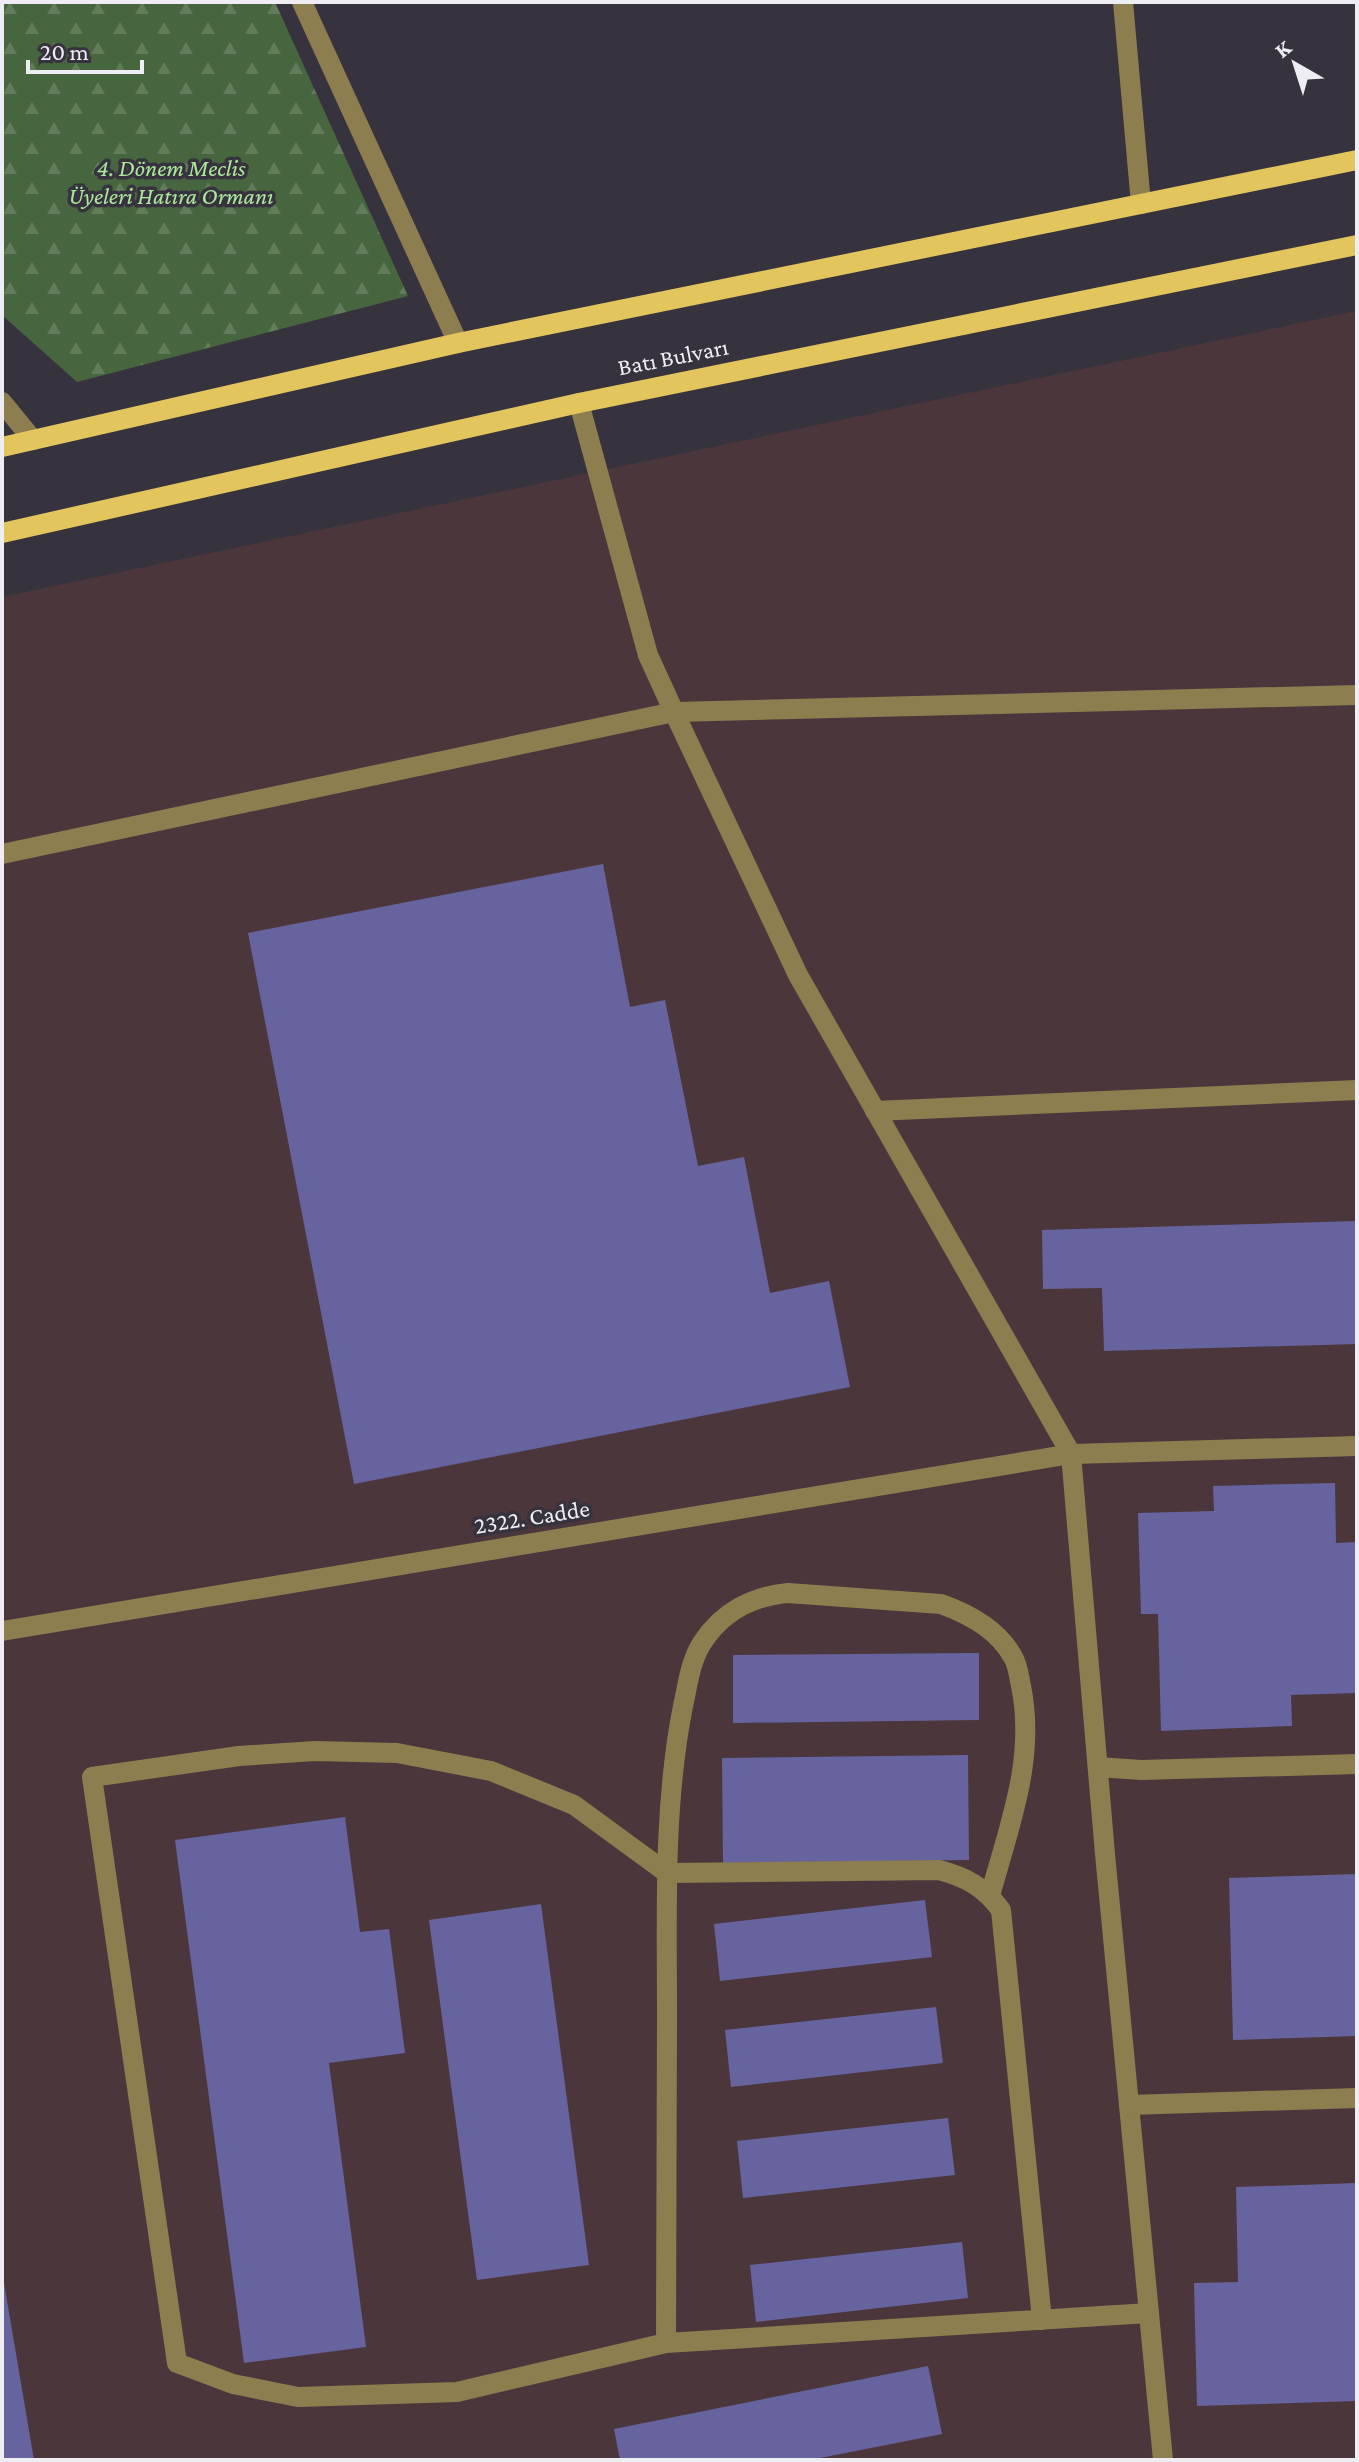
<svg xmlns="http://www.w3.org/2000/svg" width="1359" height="2462" viewBox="0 0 1359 2462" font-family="'Crimson Pro',serif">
  <defs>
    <pattern id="forest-firs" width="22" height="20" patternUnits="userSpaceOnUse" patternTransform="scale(2)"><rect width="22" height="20" fill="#47653f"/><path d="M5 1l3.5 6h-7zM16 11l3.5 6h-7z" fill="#627b5b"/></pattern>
  </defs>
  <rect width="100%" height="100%" fill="#37333e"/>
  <polygon fill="#4b373b" points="1357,311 1357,2460 2,2460 2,597"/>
  <polygon fill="url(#forest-firs)" points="2,2 275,2 408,296 77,382 2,315"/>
  <g fill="#67639e">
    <polygon points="603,864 630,1007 665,1000 698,1166 744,1157 770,1293 829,1281 850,1387 354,1484 248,933"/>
    <polygon points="1357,1221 1357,1344 1104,1351 1102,1288 1043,1289 1042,1230"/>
    <polygon points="1335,1483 1336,1543 1357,1542 1357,1693 1291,1695 1292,1726 1161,1731 1158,1614 1141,1614 1138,1513 1214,1511 1213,1486"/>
    <polygon points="979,1653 979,1720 733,1723 733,1655"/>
    <polygon points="968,1755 969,1860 723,1863 722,1758"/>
    <polygon points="345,1817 360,1932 389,1929 405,2053 329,2063 366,2347 244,2363 175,1840"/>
    <polygon points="1357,1874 1357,2036 1233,2040 1229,1878"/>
    <polygon points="925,1900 932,1957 720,1981 714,1924"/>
    <polygon points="541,1904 589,2265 477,2280 429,1920"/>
    <polygon points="936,2007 943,2063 731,2087 725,2030"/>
    <polygon points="948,2118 955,2175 743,2198 737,2141"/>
    <polygon points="1357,2183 1357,2401 1197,2406 1194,2283 1238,2282 1236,2187"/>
    <polygon points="962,2242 968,2298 756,2322 750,2265"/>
    <polygon points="2,2283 4,2283 34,2460 2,2460"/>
    <polygon points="928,2366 942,2434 810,2460 620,2460 614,2429"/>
  </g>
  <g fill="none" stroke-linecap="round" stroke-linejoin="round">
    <g stroke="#8c7e4f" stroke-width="20">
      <polyline points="302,2 458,343"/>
      <polyline points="1123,2 1141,204"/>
      <polyline points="2,402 33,440"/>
      <polyline points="579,403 648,655 674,712 798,975 1071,1454 1105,1854 1163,2460"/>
      <polyline points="2,854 674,712 1357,695"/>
      <polyline points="875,1111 1357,1090"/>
      <polyline points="2,1631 1071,1454 1357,1446"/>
      <polyline points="1098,1767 1141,1770 1357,1764"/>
      <polyline points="1129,2105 1357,2098"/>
      <path d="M1042 2320 1001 1910C984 1887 966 1877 939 1870L667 1873 574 1805 491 1771 397 1753 315 1751 239 1756 92 1777 177 2363 233 2384 298 2397 457 2392 666 2343 1149 2313"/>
      <path d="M666 2343C666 2234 667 2124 667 2015 667 1912 663 1807 683 1706 688 1684 690 1662 702 1643 722 1612 753 1596 788 1593L941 1604C969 1614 998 1629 1013 1657 1018 1665 1019 1677 1021 1686 1036 1759 1009 1826 990 1896"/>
    </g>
    <g stroke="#e2c65d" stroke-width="20">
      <polyline points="2,447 458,343 1357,160"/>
      <polyline points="2,533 579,403 1357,245"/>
    </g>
  </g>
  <g text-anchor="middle" stroke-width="7" stroke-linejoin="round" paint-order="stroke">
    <g font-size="24" font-style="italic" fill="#abe89a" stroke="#37333e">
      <text x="171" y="176">4. Dönem Meclis<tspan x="171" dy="28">Üyeleri Hatıra Ormanı</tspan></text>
    </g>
    <g font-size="24" fill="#efedf4" stroke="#37333e">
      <text transform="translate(673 357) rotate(-11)" y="8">Batı Bulvarı</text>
      <text transform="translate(532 1517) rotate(-9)" y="8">2322. Cadde</text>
    </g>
  </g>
  <rect width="1359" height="2462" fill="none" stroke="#efedf4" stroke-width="8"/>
  <g transform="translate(1295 64) rotate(321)" stroke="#37333e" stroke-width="6" paint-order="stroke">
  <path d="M0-6L14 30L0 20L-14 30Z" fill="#efedf4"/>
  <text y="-12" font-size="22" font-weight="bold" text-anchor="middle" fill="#efedf4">K</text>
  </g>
  <path d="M28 60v12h114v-12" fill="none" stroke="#efedf4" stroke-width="4"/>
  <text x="40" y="60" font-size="24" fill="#efedf4" stroke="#37333e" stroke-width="6" paint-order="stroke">20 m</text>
</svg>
